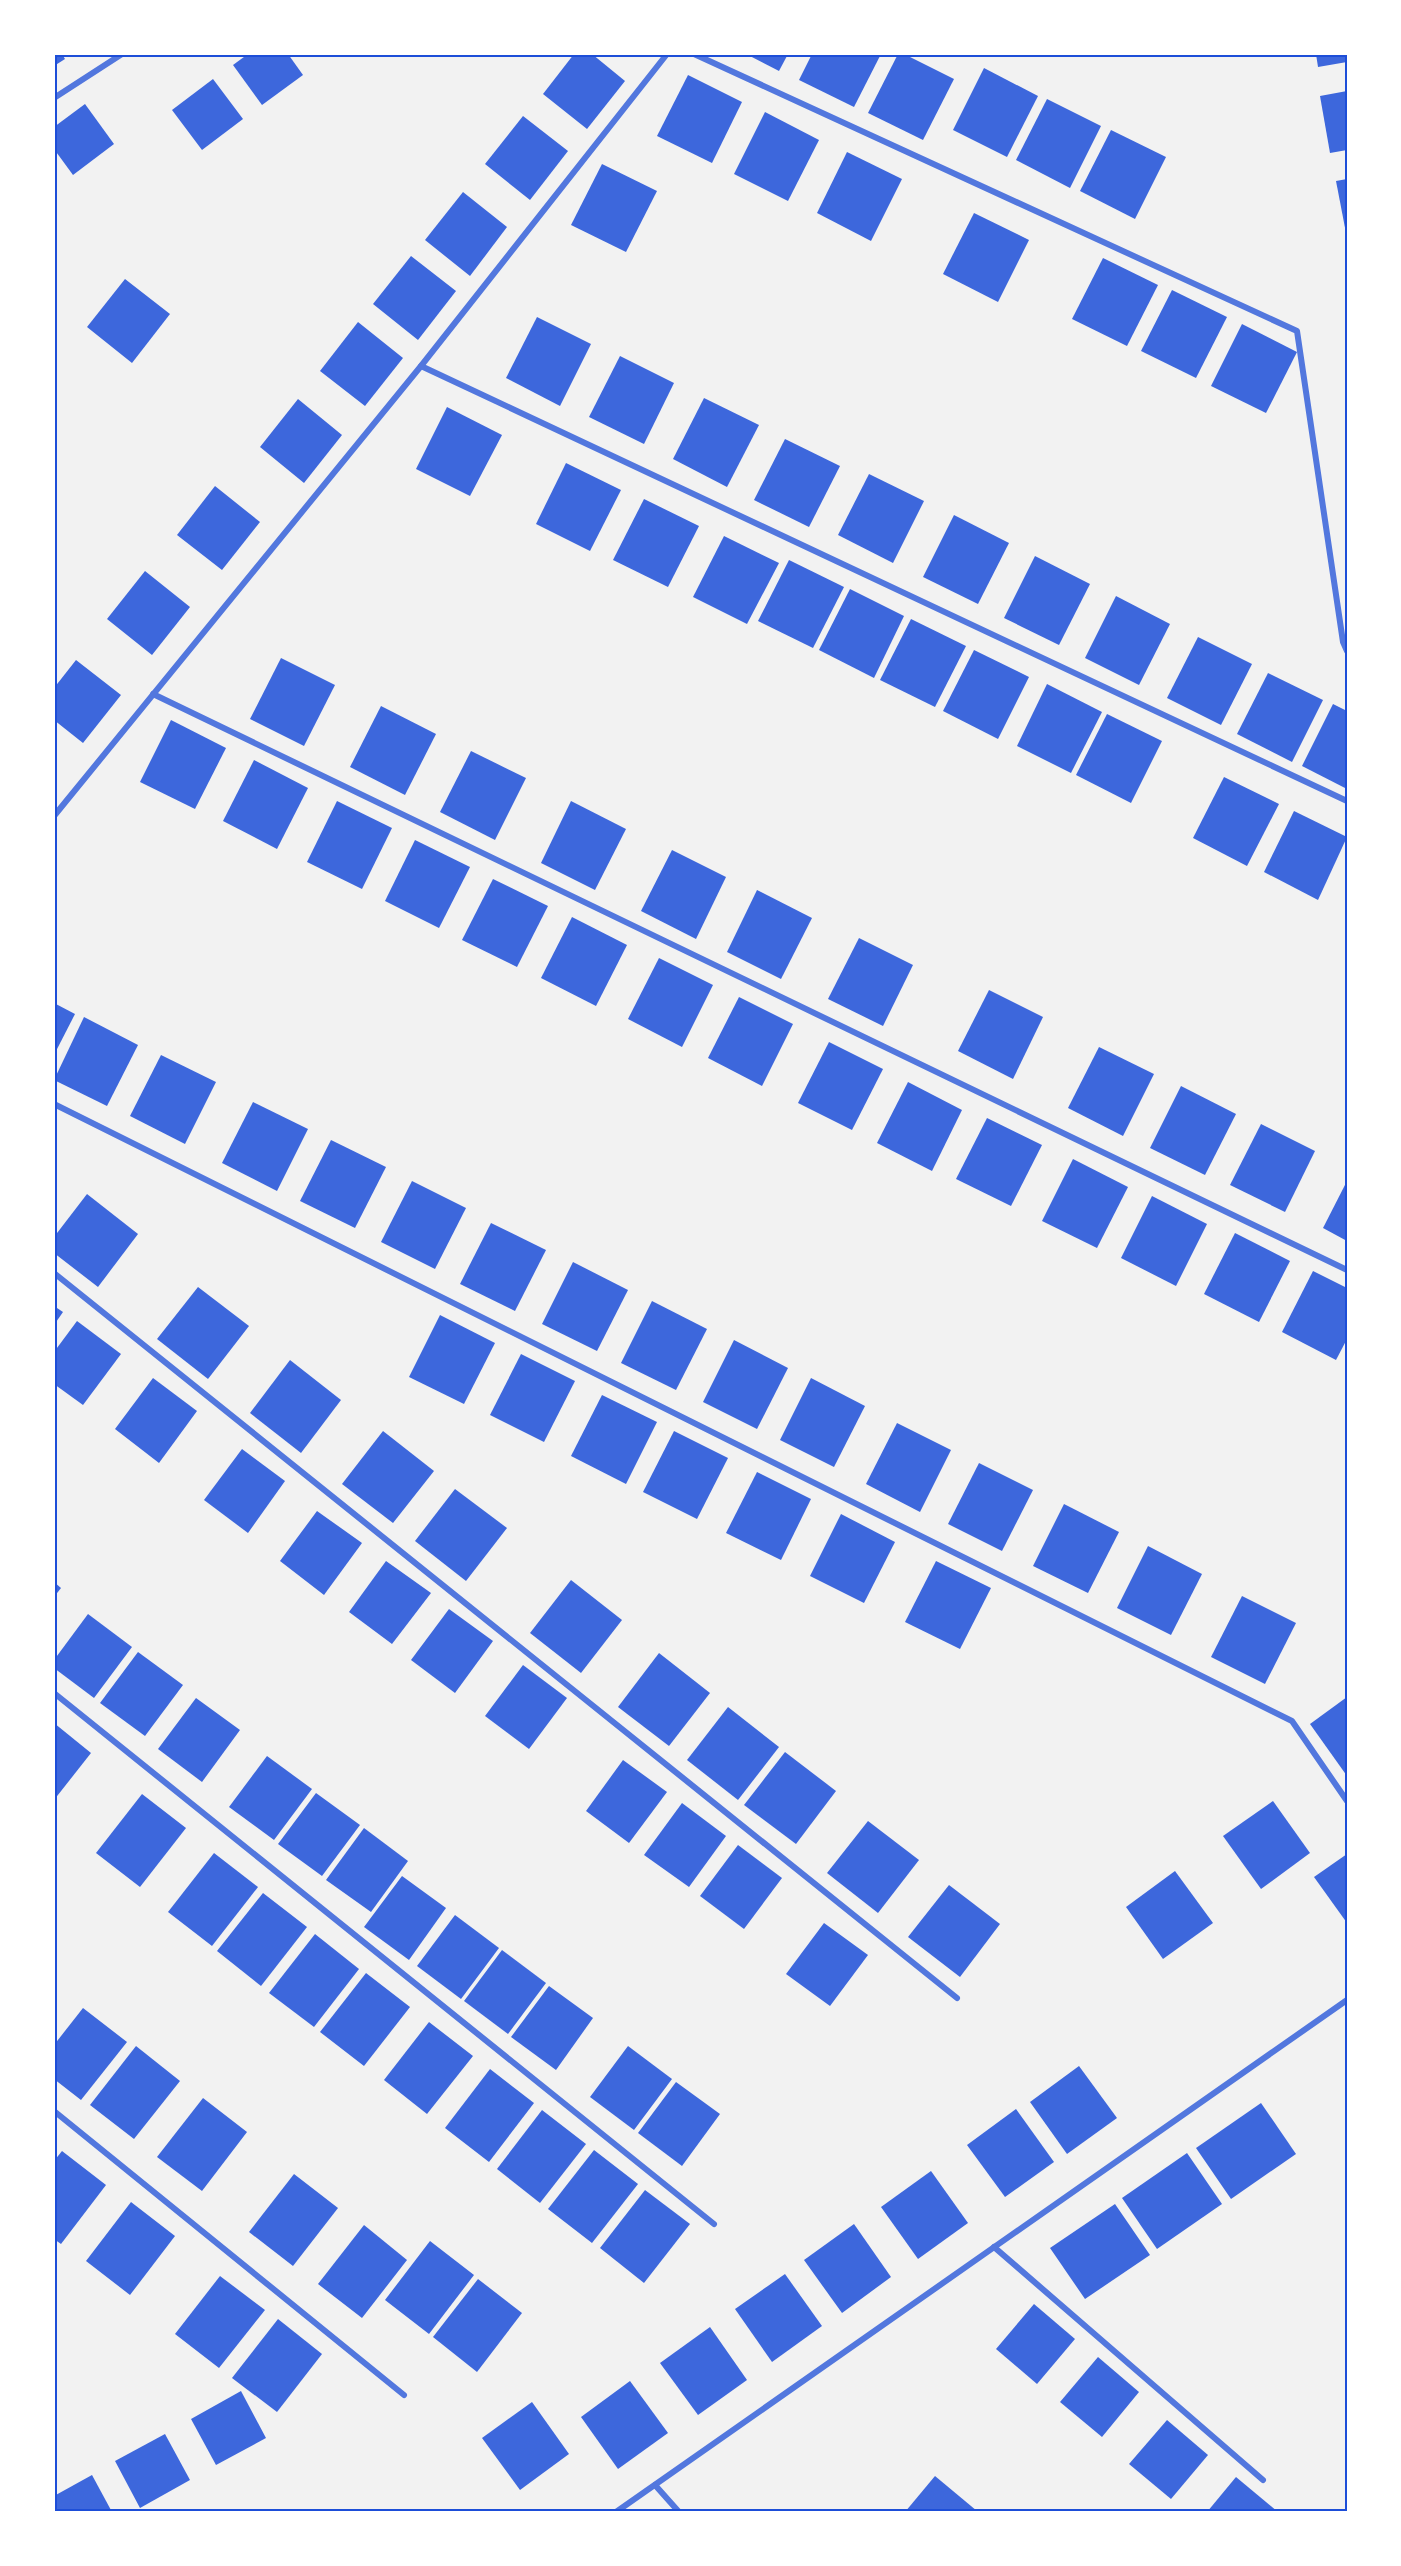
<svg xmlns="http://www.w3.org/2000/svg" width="1401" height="2566" viewBox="0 0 1401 2566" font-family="Arial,sans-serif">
  <rect width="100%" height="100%" fill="#f2f2f2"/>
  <g fill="#3d67dc">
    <polygon points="54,54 62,54 65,59 54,66"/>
    <polygon points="248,54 288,54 303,75 262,105 233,65"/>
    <polygon points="574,54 592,54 625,81 587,129 543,94"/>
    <polygon points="746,54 788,54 779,71"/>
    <polygon points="812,54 881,54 854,107 799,80"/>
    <polygon points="898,54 904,54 954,79 923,140 868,113"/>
    <polygon points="1316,54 1347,54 1347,62 1318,67"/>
    <polygon points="984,68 1038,96 1007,157 953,130"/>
    <polygon points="688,75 742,102 712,163 657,136"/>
    <polygon points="213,79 243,119 202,150 172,110"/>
    <polygon points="1347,91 1347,150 1330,153 1320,96"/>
    <polygon points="1047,99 1101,126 1070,188 1016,160"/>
    <polygon points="85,104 114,144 73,175 54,149 54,127"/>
    <polygon points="765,112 819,140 788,201 734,174"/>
    <polygon points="523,116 568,151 530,200 485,164"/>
    <polygon points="1111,130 1166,157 1135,219 1080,191"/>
    <polygon points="847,152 902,179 871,241 817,213"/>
    <polygon points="602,164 657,191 626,252 571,225"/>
    <polygon points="1347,179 1347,233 1346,233 1336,181"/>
    <polygon points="463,192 507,227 470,276 425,240"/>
    <polygon points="974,213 1029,240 998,302 943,274"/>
    <polygon points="411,256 456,291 418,340 373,304"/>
    <polygon points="1103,258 1158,285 1127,346 1072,319"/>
    <polygon points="125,279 170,314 132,363 87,327"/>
    <polygon points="1172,290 1227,317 1196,378 1141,351"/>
    <polygon points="537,317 591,344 560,406 506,378"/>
    <polygon points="358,322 403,358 365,406 320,371"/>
    <polygon points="1242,324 1297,352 1266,413 1211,386"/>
    <polygon points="620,356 674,383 644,444 589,417"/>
    <polygon points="704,398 759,425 727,487 673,459"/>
    <polygon points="298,399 342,435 304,483 260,447"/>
    <polygon points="447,407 502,435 470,496 416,469"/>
    <polygon points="785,439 840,466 809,527 754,500"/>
    <polygon points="566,463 621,490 590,551 536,524"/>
    <polygon points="869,474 924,501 893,563 838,535"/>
    <polygon points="215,486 260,522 222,570 177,535"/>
    <polygon points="644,499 699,526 668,587 613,560"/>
    <polygon points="954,515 1009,543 978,604 923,577"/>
    <polygon points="724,536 779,563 747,624 693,597"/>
    <polygon points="1035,556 1090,584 1059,645 1004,618"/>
    <polygon points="789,560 844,587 813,648 758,621"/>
    <polygon points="145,571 190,607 152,655 107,619"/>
    <polygon points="850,589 904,616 874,678 819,650"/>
    <polygon points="1116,596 1170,624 1139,685 1085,658"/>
    <polygon points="911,619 966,646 935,707 880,680"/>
    <polygon points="1198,637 1252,664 1221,725 1167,698"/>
    <polygon points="974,650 1029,677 998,739 943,711"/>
    <polygon points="281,658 335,685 304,746 250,719"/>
    <polygon points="76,660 121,695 83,743 54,720 54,688"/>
    <polygon points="1268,673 1323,700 1292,762 1237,734"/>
    <polygon points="1047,684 1102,712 1071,773 1017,746"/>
    <polygon points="1333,704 1347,711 1347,789 1302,766"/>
    <polygon points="381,706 436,734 405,795 350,767"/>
    <polygon points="1107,714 1162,741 1131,803 1076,775"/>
    <polygon points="171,720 226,748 195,809 140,782"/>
    <polygon points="471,751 526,778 495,840 440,812"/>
    <polygon points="254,760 308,788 277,849 223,821"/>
    <polygon points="1224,777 1279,804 1247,866 1193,838"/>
    <polygon points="337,801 392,828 362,889 307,862"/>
    <polygon points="571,801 626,829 595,890 541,863"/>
    <polygon points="1294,811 1347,837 1318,900 1264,872"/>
    <polygon points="415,840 470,867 439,928 385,901"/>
    <polygon points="672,850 726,877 696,939 641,911"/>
    <polygon points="493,879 548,906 517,967 462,940"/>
    <polygon points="757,890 812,918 781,979 727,952"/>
    <polygon points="572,917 627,945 596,1006 541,978"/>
    <polygon points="859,938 913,965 883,1026 828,999"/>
    <polygon points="659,958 713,985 682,1047 628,1019"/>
    <polygon points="989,990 1043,1017 1013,1079 958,1051"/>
    <polygon points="739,997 793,1024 762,1086 708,1058"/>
    <polygon points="54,1003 75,1014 54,1055"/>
    <polygon points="84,1017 138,1045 107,1106 54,1080"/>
    <polygon points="829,1042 883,1069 852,1130 798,1103"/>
    <polygon points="1099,1047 1154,1074 1123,1136 1068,1108"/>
    <polygon points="161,1055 216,1082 185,1144 130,1116"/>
    <polygon points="908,1082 962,1110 932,1171 877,1143"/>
    <polygon points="1181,1086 1236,1114 1205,1175 1150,1148"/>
    <polygon points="253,1102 308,1129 277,1191 222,1163"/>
    <polygon points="987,1118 1042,1145 1011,1206 956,1179"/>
    <polygon points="1261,1124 1315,1151 1285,1212 1230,1185"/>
    <polygon points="331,1140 386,1167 355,1228 300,1201"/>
    <polygon points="1073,1159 1128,1187 1097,1248 1042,1221"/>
    <polygon points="412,1181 466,1208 435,1269 381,1242"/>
    <polygon points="1347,1181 1347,1241 1323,1228"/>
    <polygon points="87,1194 138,1234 98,1287 54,1253 54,1237"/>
    <polygon points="1152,1196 1207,1224 1176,1286 1121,1258"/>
    <polygon points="491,1223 546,1250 515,1311 460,1284"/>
    <polygon points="1235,1233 1290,1261 1259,1322 1204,1294"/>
    <polygon points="573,1262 628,1290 597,1351 542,1324"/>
    <polygon points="1313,1271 1347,1288 1347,1339 1336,1360 1282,1332"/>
    <polygon points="198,1287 249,1326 208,1379 157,1339"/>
    <polygon points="652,1301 707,1329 676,1390 621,1363"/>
    <polygon points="54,1306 63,1312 54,1325"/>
    <polygon points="440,1315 495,1343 464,1404 409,1377"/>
    <polygon points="77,1321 121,1354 83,1405 54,1384 54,1352"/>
    <polygon points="734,1340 788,1368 757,1429 703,1402"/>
    <polygon points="521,1354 575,1381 544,1442 490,1415"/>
    <polygon points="290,1360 341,1400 301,1453 250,1413"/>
    <polygon points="153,1378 197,1411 159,1463 115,1429"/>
    <polygon points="811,1378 865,1406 834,1467 780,1440"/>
    <polygon points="602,1395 657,1422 626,1484 571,1456"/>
    <polygon points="897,1423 951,1450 920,1512 866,1484"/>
    <polygon points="383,1431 434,1471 393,1523 342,1484"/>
    <polygon points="674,1431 728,1458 697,1519 643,1492"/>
    <polygon points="242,1449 285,1481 248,1533 204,1500"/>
    <polygon points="979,1463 1033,1490 1002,1551 948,1524"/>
    <polygon points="757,1472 811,1499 781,1560 726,1533"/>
    <polygon points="455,1489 507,1528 466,1581 415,1541"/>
    <polygon points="1064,1504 1119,1532 1088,1593 1033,1566"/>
    <polygon points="317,1511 362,1543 324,1595 280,1561"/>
    <polygon points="841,1514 895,1542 864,1603 810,1576"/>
    <polygon points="1148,1546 1202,1574 1171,1635 1117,1608"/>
    <polygon points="386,1561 431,1593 392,1644 349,1612"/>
    <polygon points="936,1561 991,1588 960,1649 905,1622"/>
    <polygon points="571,1580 622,1620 581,1673 530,1633"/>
    <polygon points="54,1582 61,1588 54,1597"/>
    <polygon points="1242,1596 1296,1623 1265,1684 1211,1657"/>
    <polygon points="449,1609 493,1641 455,1693 411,1660"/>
    <polygon points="88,1614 132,1647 94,1698 54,1668 54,1660"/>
    <polygon points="138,1652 183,1685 145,1736 100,1703"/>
    <polygon points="659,1653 710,1693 669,1746 618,1707"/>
    <polygon points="523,1665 567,1698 529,1749 485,1716"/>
    <polygon points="1347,1697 1347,1776 1310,1724"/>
    <polygon points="196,1698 240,1730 202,1782 158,1749"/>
    <polygon points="728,1707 779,1747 738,1800 687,1760"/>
    <polygon points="54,1723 91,1753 54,1800"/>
    <polygon points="785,1752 836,1791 796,1844 744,1805"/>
    <polygon points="267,1756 312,1789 274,1840 229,1807"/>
    <polygon points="623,1760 667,1792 629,1843 586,1811"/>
    <polygon points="316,1793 360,1825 322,1876 278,1844"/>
    <polygon points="142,1794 186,1828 140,1887 96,1853"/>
    <polygon points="1273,1801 1310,1853 1261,1889 1223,1836"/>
    <polygon points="682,1803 726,1836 689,1887 644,1855"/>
    <polygon points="868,1821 919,1860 878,1913 827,1873"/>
    <polygon points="364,1828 408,1861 371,1912 326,1880"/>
    <polygon points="738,1845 782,1878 744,1929 700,1896"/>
    <polygon points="214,1853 258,1887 212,1946 168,1912"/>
    <polygon points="1347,1854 1347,1923 1314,1877"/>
    <polygon points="1175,1871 1213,1923 1163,1959 1126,1907"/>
    <polygon points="402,1876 446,1908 409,1960 364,1927"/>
    <polygon points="949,1885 1000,1924 960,1977 908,1937"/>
    <polygon points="263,1893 307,1927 261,1986 217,1951"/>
    <polygon points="455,1915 499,1948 461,1999 417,1966"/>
    <polygon points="824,1923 868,1955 830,2006 786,1974"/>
    <polygon points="315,1934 359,1969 314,2027 269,1993"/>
    <polygon points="502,1950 546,1983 508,2034 464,2001"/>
    <polygon points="366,1973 410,2007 364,2066 320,2032"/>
    <polygon points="549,1986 593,2018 556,2070 511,2037"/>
    <polygon points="83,2008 127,2042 81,2100 54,2079 54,2045"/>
    <polygon points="429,2022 473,2056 427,2114 384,2080"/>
    <polygon points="136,2046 180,2081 134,2139 90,2105"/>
    <polygon points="628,2046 672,2079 634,2130 590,2097"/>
    <polygon points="1079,2066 1117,2118 1067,2154 1030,2102"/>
    <polygon points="490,2069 534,2103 489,2162 445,2128"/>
    <polygon points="676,2082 720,2114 682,2166 638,2133"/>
    <polygon points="203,2098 247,2132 202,2191 157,2157"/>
    <polygon points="1261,2103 1296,2154 1231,2199 1196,2148"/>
    <polygon points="1016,2109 1054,2162 1005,2197 967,2145"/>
    <polygon points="542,2110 586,2144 540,2203 497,2169"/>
    <polygon points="594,2150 638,2184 592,2243 548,2209"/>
    <polygon points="62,2151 106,2185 61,2244 54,2239 54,2161"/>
    <polygon points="1187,2153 1222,2204 1157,2249 1122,2198"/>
    <polygon points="931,2171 968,2223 918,2259 881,2207"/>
    <polygon points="294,2174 338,2208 293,2266 249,2232"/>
    <polygon points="645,2190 690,2224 644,2283 600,2248"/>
    <polygon points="131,2202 175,2236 130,2295 86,2261"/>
    <polygon points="1115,2204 1150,2255 1085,2299 1050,2248"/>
    <polygon points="854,2224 891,2277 842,2313 804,2260"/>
    <polygon points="364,2225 407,2260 362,2318 318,2284"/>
    <polygon points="430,2241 474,2275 429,2334 385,2300"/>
    <polygon points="785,2274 822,2326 772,2362 735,2309"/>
    <polygon points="220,2276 265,2310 219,2368 175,2334"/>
    <polygon points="478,2279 522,2313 477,2372 433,2337"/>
    <polygon points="1034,2304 1075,2339 1037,2384 996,2349"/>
    <polygon points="278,2319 322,2354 277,2412 232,2378"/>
    <polygon points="710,2327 747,2380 698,2415 660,2363"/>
    <polygon points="1098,2357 1139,2392 1102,2437 1060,2402"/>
    <polygon points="630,2381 668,2433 618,2469 581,2417"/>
    <polygon points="241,2391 266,2438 216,2465 191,2419"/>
    <polygon points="532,2402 569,2454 520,2490 482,2438"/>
    <polygon points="1167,2420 1208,2455 1171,2499 1129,2464"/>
    <polygon points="165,2434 190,2480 140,2508 115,2461"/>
    <polygon points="92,2475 112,2512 54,2512 54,2496"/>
    <polygon points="935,2476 977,2511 976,2512 905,2512"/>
    <polygon points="1236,2477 1278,2512 1207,2512"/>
  </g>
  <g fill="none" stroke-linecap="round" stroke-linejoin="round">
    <g stroke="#5277de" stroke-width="6">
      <polyline points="694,54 1297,331 1343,642 1347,651"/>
      <polyline points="54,98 122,54"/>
      <polyline points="421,366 1347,801"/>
      <polyline points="153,694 1347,1270"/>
      <polyline points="54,816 421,366 667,54"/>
      <polyline points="54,1104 1292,1721 1347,1801"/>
      <polyline points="54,1273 957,1998"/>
      <polyline points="54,1693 714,2224"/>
      <polyline points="54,2111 404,2395"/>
      <polyline points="994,2247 1263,2480"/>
      <polyline points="655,2485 679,2512"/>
      <polyline points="616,2512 1347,2000"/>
    </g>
  </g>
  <rect width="1401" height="2566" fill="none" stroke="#ffffff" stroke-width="111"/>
  <rect x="56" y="56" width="1290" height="2454" fill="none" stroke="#1d4ed8" stroke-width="2"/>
</svg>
